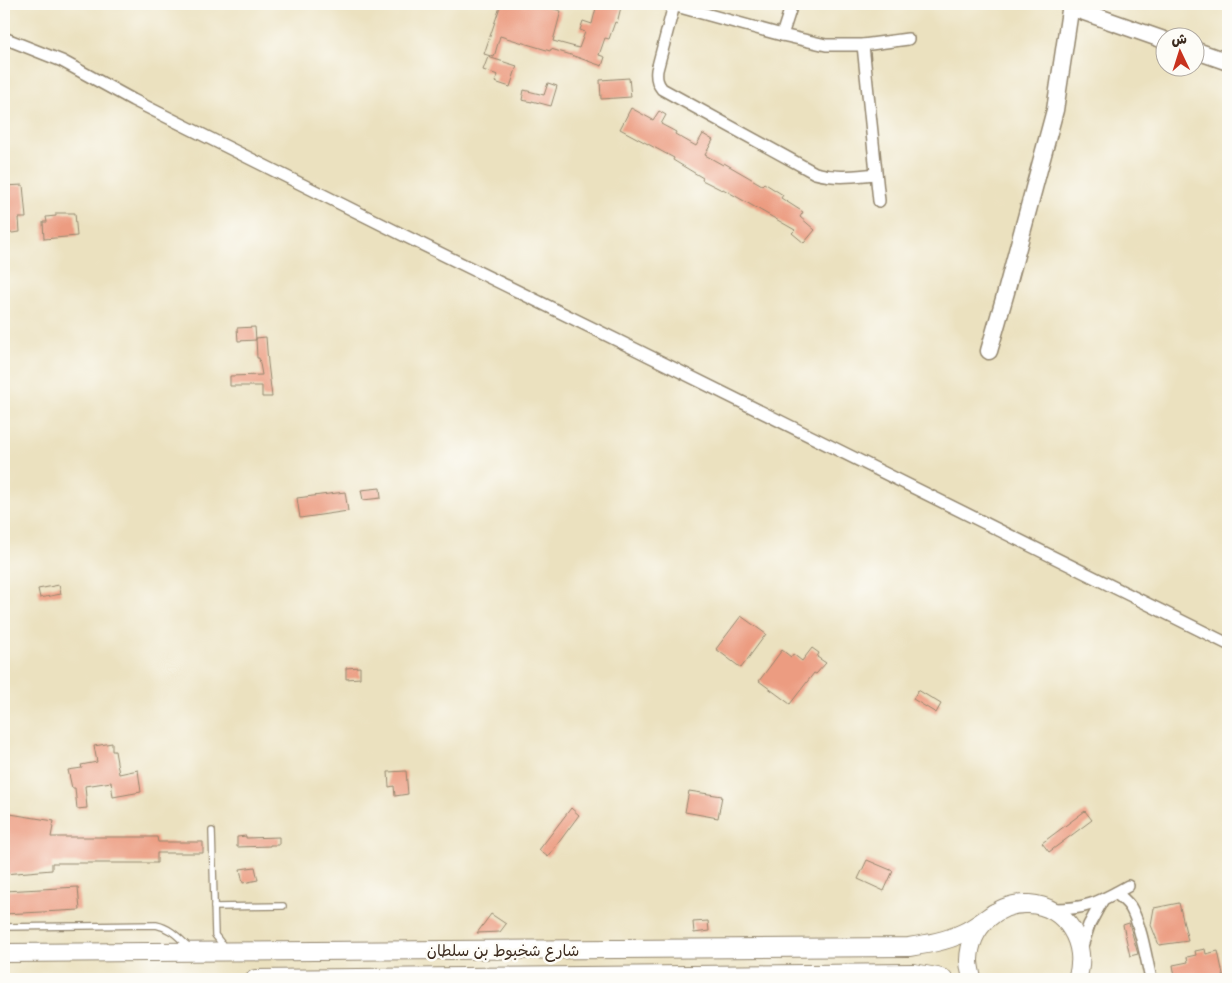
<svg xmlns="http://www.w3.org/2000/svg" width="1232" height="983" viewBox="0 0 1232 983" font-family="Sriracha,'Playpen Sans Arabic',sans-serif">
  <rect width="100%" height="100%" fill="#fdfcf7"/>
  <filter id="ink" filterUnits="userSpaceOnUse"><feTurbulence type="fractalNoise" baseFrequency=".02" numOctaves="2"/><feDisplacementMap in="SourceGraphic" scale="10" xChannelSelector="R" yChannelSelector="G"/><feConvolveMatrix kernelMatrix="1 2 1 2 8 2 1 2 1" color-interpolation-filters="sRGB"/></filter>
  <filter id="wash" filterUnits="userSpaceOnUse"><feTurbulence type="fractalNoise" baseFrequency=".0096" numOctaves="4" result="noise"/><feDisplacementMap in="SourceGraphic" scale="20" xChannelSelector="R" yChannelSelector="G"/><feGaussianBlur stdDeviation="1.12" result="paint"/><feColorMatrix in="noise" values="0 0 0 0 0 0 0 0 0 0 0 0 0 0 0 0 0 1.4 0 .05"/><feComposite in="paint" operator="in"/></filter>
  <g filter="url(#wash)">
    <rect width="100%" height="100%" fill="#ebe1bf"/>
    <g id="blocks">
      <g fill="#ec9c81">
        <polygon points="501,4 535,4 561,11 553,41 579,48 585,32 580,30 583,21 592,24 597,4 606,4 621,7 617,23 615,22 609,39 605,38 599,55 605,57 602,66 568,54 551,49 550,51 500,36 494,57 484,54"/>
        <polygon points="488,57 517,66 510,87 495,82 498,75 483,70"/>
        <polygon points="629,78 631,97 601,99 600,80"/>
        <polygon points="548,83 557,86 551,106 532,101 532,102 522,100 524,90 544,95"/>
        <polygon points="631,108 653,120 659,111 666,115 661,124 676,132 675,134 696,146 703,134 713,140 705,155 723,165 724,163 762,185 764,183 783,195 781,198 803,212 800,217 815,230 804,243 792,233 795,230 723,189 722,190 702,180 703,178 673,160 674,158 620,129"/>
        <polygon points="23,185 26,218 19,218 20,232 4,234 4,186"/>
        <polygon points="56,213 75,213 77,236 44,239 43,222 47,222 46,217 56,216"/>
        <polygon points="255,327 256,340 238,341 237,328"/>
        <polygon points="266,337 268,363 272,397 262,397 262,386 230,386 230,376 262,375 259,358 257,358 256,338"/>
        <polygon points="380,488 381,498 363,500 361,490"/>
        <polygon points="345,492 348,511 300,518 297,498"/>
        <polygon points="59,585 61,594 40,598 38,589"/>
        <polygon points="741,616 766,634 741,668 716,649"/>
        <polygon points="812,648 819,653 817,657 826,663 816,674 814,673 790,704 759,681 782,650 791,657 793,654 802,661"/>
        <polygon points="360,667 360,678 346,679 346,668"/>
        <polygon points="918,690 941,704 936,713 913,699"/>
        <polygon points="112,743 112,751 115,751 119,774 138,770 141,792 113,797 111,782 85,786 87,808 77,809 75,788 72,788 68,770 82,768 81,765 97,762 94,746"/>
        <polygon points="406,771 408,794 395,796 394,786 389,787 388,772"/>
        <polygon points="689,791 722,796 718,818 685,812"/>
        <polygon points="571,808 579,815 548,857 539,850"/>
        <polygon points="1085,811 1092,820 1049,852 1042,843"/>
        <polygon points="4,813 54,821 51,837 157,837 158,842 203,842 203,853 157,853 157,863 52,863 52,870 4,874 4,849 9,849 8,829 4,828"/>
        <polygon points="246,836 246,838 279,837 279,845 270,845 270,846 237,847 237,837"/>
        <polygon points="867,860 893,871 884,891 858,879"/>
        <polygon points="255,867 258,880 243,883 240,869"/>
        <polygon points="78,887 80,910 4,914 4,891"/>
        <polygon points="1179,903 1188,941 1159,945 1151,925 1154,908"/>
        <polygon points="491,914 506,924 500,932 477,933"/>
        <polygon points="708,921 709,931 694,933 693,922"/>
        <polygon points="1129,923 1138,954 1130,956 1123,925"/>
        <polygon points="1205,949 1206,954 1218,951 1224,979 1192,979 1191,974 1175,977 1173,965 1188,962 1187,957 1196,955 1195,951"/>
      </g>
    </g>
  </g>
  <g filter="url(#ink)">
    <use href="#blocks" fill-opacity="0" stroke="#93866e" stroke-width="1"/>
    <g fill="none" stroke-linecap="round" stroke-linejoin="round">
      <g stroke="#93866e" stroke-width="8">
        <g id="lane">
          <polyline points="212,831 215,935 225,948"/>
          <polyline points="214,907 283,906"/>
          <path d="M4 927 156 925C171 928 179 938 190 948"/>
        </g>
      </g>
      <g stroke="#93866e" stroke-width="14">
        <g id="street">
          <polyline points="669,4 782,35 826,45 863,45 908,39"/>
          <path d="M674 5 657 70C656 78 657 83 662 89L815 173C837 179 854 176 876 174"/>
          <polyline points="782,35 792,4"/>
          <polyline points="4,38 62,61 133,100 403,235 639,351 1228,644"/>
          <polyline points="863,45 879,201"/>
          <path d="M1116 893C1122 898 1129 903 1132 910 1142 929 1146 959 1151 979"/>
          <path d="M1049 909C1084 910 1098 903 1128 886"/>
          <polyline points="1081,949 1089,925 1102,901"/>
        </g>
      </g>
      <g stroke="#93866e" stroke-width="19">
        <g id="secondary">
          <polyline points="1070,7 1164,40"/>
          <polyline points="1194,50 1228,62"/>
          <polyline points="989,351 1006,292 1055,110 1071,4"/>
        </g>
      </g>
      <g stroke="#93866e" stroke-width="20">
        <g id="primary">
          <path d="M4 953 909 947C928 944 946 941 963 933 974 928 984 920 994 913"/>
          <polyline points="255,979 913,973 937,977 944,979"/>
          <path d="M972 979C971 973 969 967 969 960 970 928 996 902 1029 904 1067 906 1089 945 1077 979"/>
        </g>
      </g>
      <use href="#lane" stroke="#fff" stroke-width="5.5"/>
      <use href="#street" stroke="#fff" stroke-width="11"/>
      <use href="#secondary" stroke="#fff" stroke-width="16"/>
      <use href="#primary" stroke="#fff" stroke-width="18"/>
    </g>
  </g>
  <g text-anchor="middle" stroke-width="5" stroke-linejoin="round" paint-order="stroke">
    <g font-size="16" fill="#3b2a1e" stroke="#fdfcf7">
      <text x="503" y="956">شارع شخبوط بن سلطان</text>
    </g>
  </g>
  <rect width="1232" height="983" fill="none" stroke="#fdfcf7" stroke-width="20"/>
  <g transform="translate(1180 52) rotate(356)"><circle r="24" fill="#fdfcf7" stroke="#afa8a0"/>
  <path d="M0-4L9 19L0 12L-9 19Z" fill="#c8321e"/>
  <text y="-8" font-size="14" font-weight="bold" text-anchor="middle" fill="#3b2a1e">ش</text>
  </g>
</svg>
